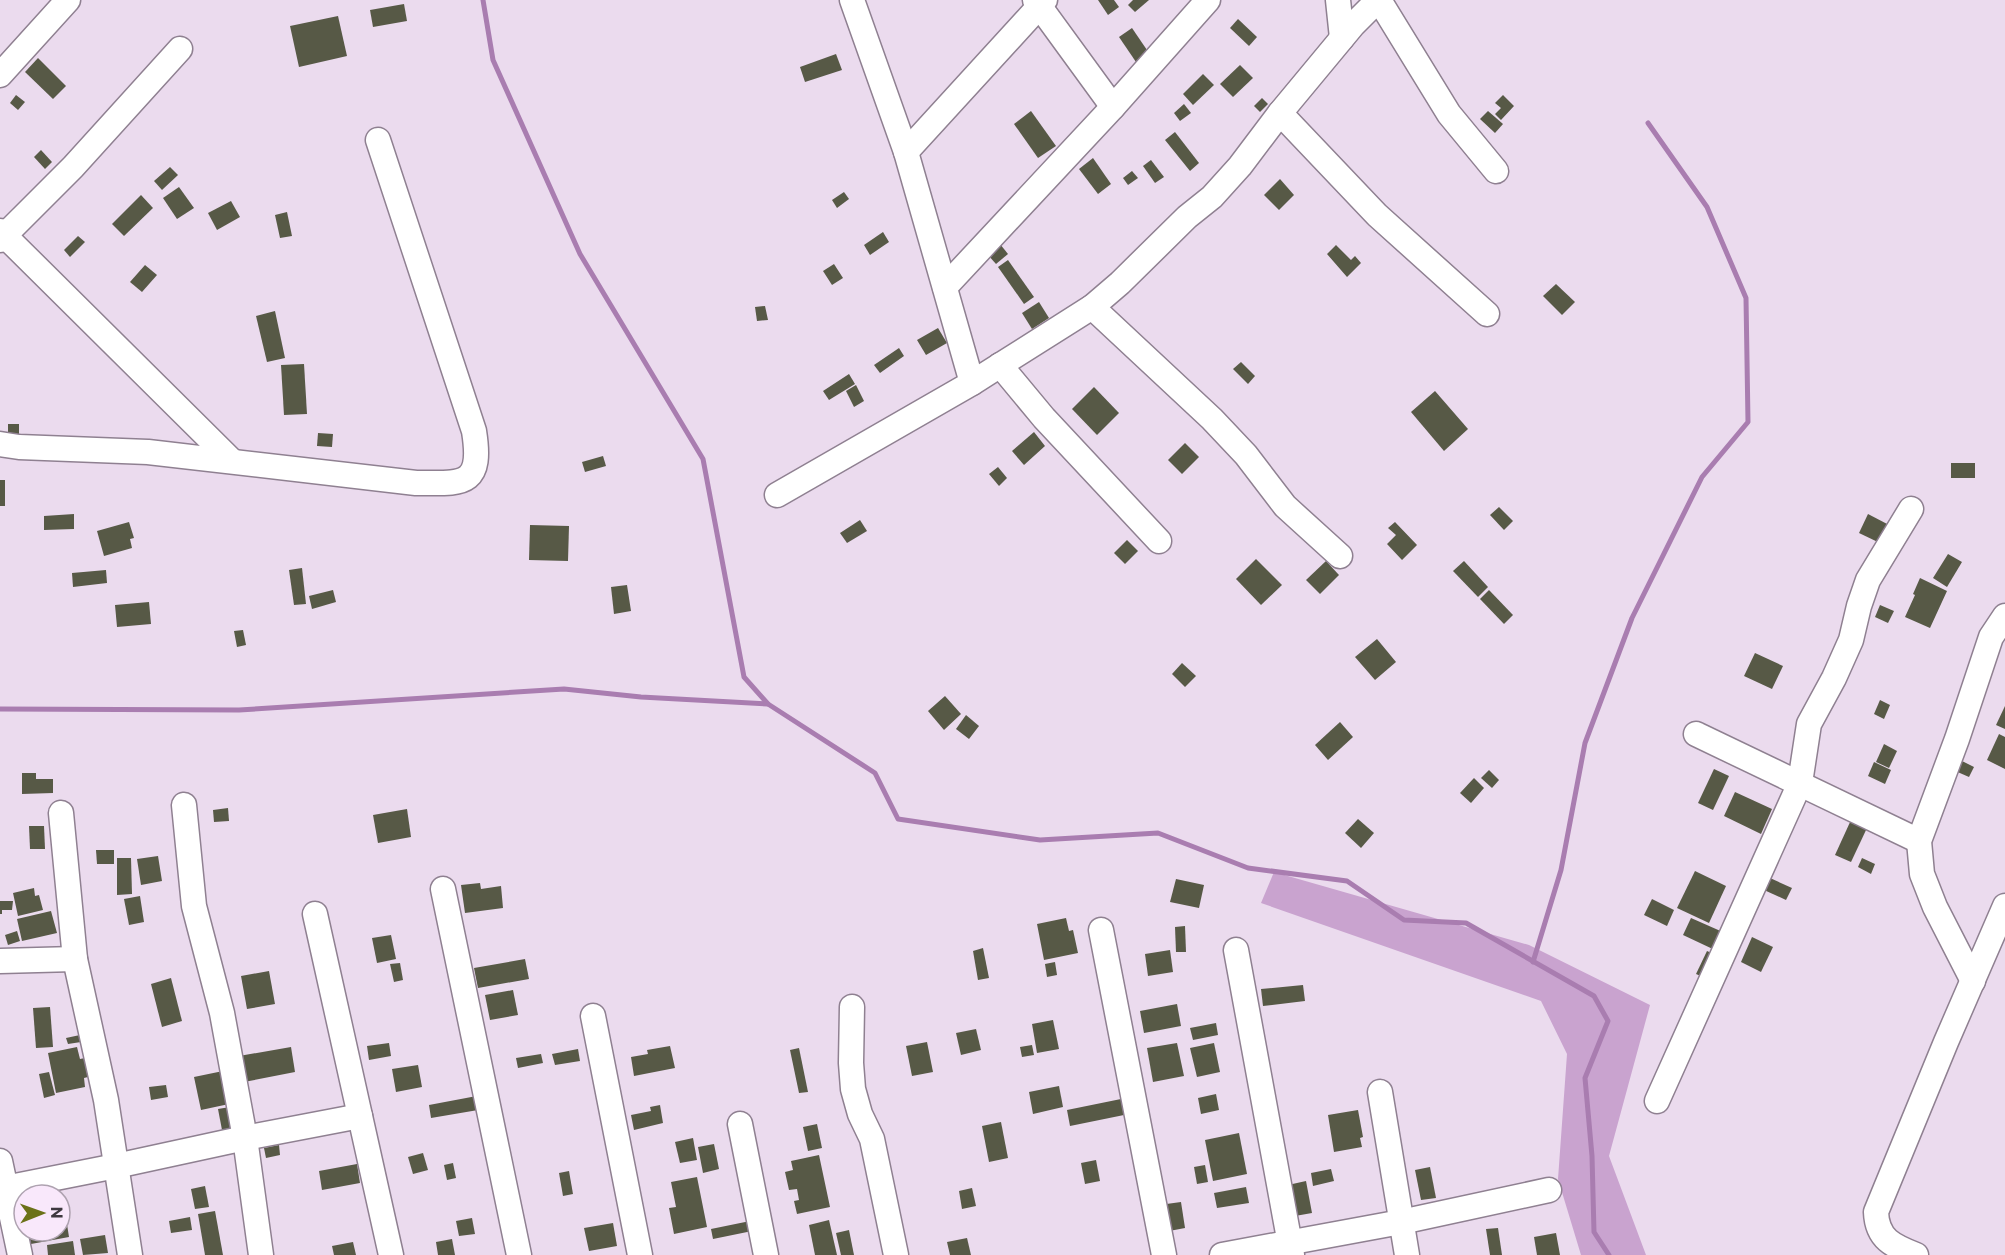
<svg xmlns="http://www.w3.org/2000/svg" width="2005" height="1255" viewBox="0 0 2005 1255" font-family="Commissioner,sans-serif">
  <rect width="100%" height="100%" fill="#ebdbee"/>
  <polygon fill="#c9a3cf" points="1274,872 1529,945 1650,1005 1609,1156 1646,1255 1581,1255 1558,1179 1567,1054 1541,1001 1261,903"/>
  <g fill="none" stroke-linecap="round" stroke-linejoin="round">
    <g stroke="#a97db0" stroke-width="5">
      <polyline points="483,0 493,60 580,254 703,459 744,677 768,704 875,773 898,819 1040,840 1158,833 1248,868 1347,881 1404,920 1466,923 1594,996 1608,1021 1585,1078 1592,1156 1594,1232 1609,1255"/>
      <polyline points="0,709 239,710 564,689 641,697 768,704"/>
      <polyline points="1533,962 1561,870 1585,743 1632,618 1702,477 1748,422 1746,298 1707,207 1648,123"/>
    </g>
  </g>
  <g fill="#575946">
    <polygon points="1098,0 1114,0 1119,7 1108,15"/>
    <polygon points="1133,0 1149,0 1135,12 1128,5"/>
    <polygon points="404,4 407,21 373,27 370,10"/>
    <polygon points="338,16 347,56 299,67 290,26"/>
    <polygon points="1238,19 1257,37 1249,46 1230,28"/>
    <polygon points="1132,28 1149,53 1136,62 1119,37"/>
    <polygon points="836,54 842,70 805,82 800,67"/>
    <polygon points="38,58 66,86 53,99 25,72"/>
    <polygon points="1240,65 1253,78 1233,97 1220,84"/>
    <polygon points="1203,74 1214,85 1193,105 1183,94"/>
    <polygon points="16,95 25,102 18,110 10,103"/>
    <polygon points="1503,95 1514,106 1501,120 1495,114 1501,108 1495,103"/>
    <polygon points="1262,98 1268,104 1260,112 1254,106"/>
    <polygon points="1184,104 1191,113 1180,121 1174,113"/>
    <polygon points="1031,111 1056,146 1038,158 1014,124"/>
    <polygon points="1488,111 1503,124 1495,133 1480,119"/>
    <polygon points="1175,132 1199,163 1190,171 1165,140"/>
    <polygon points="41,150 52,162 45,169 34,157"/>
    <polygon points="1093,158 1111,184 1098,194 1079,169"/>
    <polygon points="1151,160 1164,177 1155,183 1143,166"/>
    <polygon points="170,167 178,175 162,190 154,181"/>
    <polygon points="1132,171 1138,178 1128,185 1123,178"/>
    <polygon points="1280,179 1294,195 1279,210 1264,195"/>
    <polygon points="179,187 194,208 177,219 163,198"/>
    <polygon points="844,192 849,199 837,208 832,200"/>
    <polygon points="141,195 153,208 124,236 112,224"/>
    <polygon points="231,201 240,217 217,230 208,213"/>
    <polygon points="287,212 292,236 280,238 275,215"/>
    <polygon points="883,232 889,242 870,255 864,245"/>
    <polygon points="78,236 85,242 70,257 64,250"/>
    <polygon points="1000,244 1008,254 996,264 988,255"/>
    <polygon points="1336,245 1351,260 1355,256 1361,263 1347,277 1327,254"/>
    <polygon points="1008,260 1034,297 1024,304 998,267"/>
    <polygon points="834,264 843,278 832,285 823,271"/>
    <polygon points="145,265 157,275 142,292 130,282"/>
    <polygon points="1556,284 1575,302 1562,315 1543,296"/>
    <polygon points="1039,302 1049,318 1032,329 1022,313"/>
    <polygon points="765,306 768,320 757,321 755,307"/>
    <polygon points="275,311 285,358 267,362 256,316"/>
    <polygon points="938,328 947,343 926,355 917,340"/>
    <polygon points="899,348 904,356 880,373 874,365"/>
    <polygon points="1241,362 1255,376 1248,384 1233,369"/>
    <polygon points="304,364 307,414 284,415 281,365"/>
    <polygon points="849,374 855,384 829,400 823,391"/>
    <polygon points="856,385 864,401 854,407 846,391"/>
    <polygon points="1094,387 1119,413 1097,435 1072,409"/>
    <polygon points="1435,391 1468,429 1444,451 1411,412"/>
    <rect x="8" y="424" width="11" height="12"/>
    <polygon points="1034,432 1045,446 1024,465 1012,451"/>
    <polygon points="318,433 333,434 332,447 317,446"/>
    <polygon points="1185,443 1199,457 1182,474 1168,460"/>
    <polygon points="603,456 606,466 585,472 582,462"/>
    <rect x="1951" y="463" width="24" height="15"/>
    <polygon points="998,467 1007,478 999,486 989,474"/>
    <rect x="0" y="480" width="5" height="26"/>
    <polygon points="1499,507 1513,521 1504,530 1490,515"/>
    <polygon points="74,514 74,529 44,530 44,516"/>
    <polygon points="1868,514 1891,526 1882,544 1859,533"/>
    <polygon points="860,520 867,531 847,543 840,533"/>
    <polygon points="129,522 134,538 130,539 132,548 104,556 97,531"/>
    <polygon points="1395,522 1417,545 1402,560 1387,544 1396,535 1388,528"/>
    <polygon points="530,525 569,526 568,561 529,560"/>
    <polygon points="1127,540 1138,551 1125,564 1114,553"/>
    <polygon points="1948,554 1962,562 1947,587 1933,578"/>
    <polygon points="1256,559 1282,585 1261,605 1236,579"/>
    <polygon points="1326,561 1339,575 1320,594 1306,580"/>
    <polygon points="1464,561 1488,587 1478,597 1453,571"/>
    <polygon points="302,568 306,604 294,605 289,570"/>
    <polygon points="106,570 107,583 73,587 72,573"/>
    <polygon points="1920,578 1947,591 1930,628 1905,617 1915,595 1913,594"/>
    <polygon points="627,585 631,611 614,614 611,587"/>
    <polygon points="333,590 336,602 312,609 309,596"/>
    <polygon points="1489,590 1513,615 1504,624 1480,599"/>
    <polygon points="149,602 151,624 117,627 115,605"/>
    <polygon points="1880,605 1894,611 1888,623 1875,617"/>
    <polygon points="243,630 246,645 237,647 234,631"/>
    <polygon points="1377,639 1396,662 1375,680 1355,657"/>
    <polygon points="1755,653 1783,666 1772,689 1744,676"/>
    <polygon points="1182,663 1196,676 1185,687 1172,674"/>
    <polygon points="945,696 961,714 944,730 928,711"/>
    <polygon points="1880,700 1890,705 1884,719 1874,714"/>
    <polygon points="2005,706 2005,729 1996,725"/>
    <polygon points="966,715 979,726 969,739 956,729"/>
    <polygon points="1340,722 1353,737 1328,760 1315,745"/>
    <polygon points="1999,734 2005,737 2005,769 1987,760"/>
    <polygon points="1884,744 1897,751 1889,768 1876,762"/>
    <polygon points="1958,759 1974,767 1969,777 1953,770"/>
    <polygon points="1874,762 1891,770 1885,784 1868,776"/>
    <polygon points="1714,769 1729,776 1713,810 1698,803"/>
    <polygon points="1489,770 1499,780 1492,788 1481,778"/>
    <polygon points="22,773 36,773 36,779 53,779 53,793 22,794"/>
    <polygon points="1474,778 1484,788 1471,803 1460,793"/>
    <polygon points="1735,792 1772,809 1761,834 1724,816"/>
    <polygon points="228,808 229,821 214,822 213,810"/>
    <polygon points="407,809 411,837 378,843 373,815"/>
    <polygon points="1358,819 1374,833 1361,848 1345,833"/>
    <polygon points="1851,820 1867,828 1851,862 1835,855"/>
    <polygon points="29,826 44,826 45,849 30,849"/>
    <polygon points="96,850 114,850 114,864 97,864"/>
    <polygon points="158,856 162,881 141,885 137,859"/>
    <polygon points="117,858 131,858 132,894 117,895"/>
    <polygon points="1862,858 1875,864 1871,874 1858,867"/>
    <polygon points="1695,871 1726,886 1709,923 1677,908"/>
    <polygon points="1770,878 1792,888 1786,900 1764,890"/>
    <polygon points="1176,879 1204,885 1199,908 1170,902"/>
    <polygon points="480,883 481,889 501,886 503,908 465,913 461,885"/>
    <polygon points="34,888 35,896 39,895 43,910 18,916 13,893"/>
    <polygon points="140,896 144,922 129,925 124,899"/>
    <polygon points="1652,899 1674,910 1667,926 1644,915"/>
    <polygon points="0,901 13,901 12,910 2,910 2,914 0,914"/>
    <polygon points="51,911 57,933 22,941 17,919"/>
    <polygon points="1066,918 1069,931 1073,930 1078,953 1044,960 1037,924"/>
    <polygon points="1691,918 1725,933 1717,951 1683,935"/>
    <polygon points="1185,926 1186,952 1176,952 1175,927"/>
    <polygon points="17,931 20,941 8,945 5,935"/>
    <polygon points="391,935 396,959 377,963 372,938"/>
    <polygon points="1752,937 1773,947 1761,972 1741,962"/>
    <polygon points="983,948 989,978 978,980 973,951"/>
    <polygon points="1170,950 1173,972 1148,976 1145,954"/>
    <polygon points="1707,951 1718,956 1708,979 1696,974"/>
    <polygon points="525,959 529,979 478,988 474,968"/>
    <polygon points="1055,962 1057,975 1047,977 1045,964"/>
    <polygon points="400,963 403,980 394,982 390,964"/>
    <polygon points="269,971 275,1004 247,1009 241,976"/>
    <polygon points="171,978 182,1021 162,1027 151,984"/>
    <polygon points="1303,985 1305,1001 1263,1006 1261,989"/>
    <polygon points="513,990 518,1015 490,1020 485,995"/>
    <polygon points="1177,1004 1181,1026 1144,1033 1140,1011"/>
    <polygon points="50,1007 53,1047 36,1048 33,1008"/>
    <polygon points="1053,1020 1059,1049 1037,1053 1032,1024"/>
    <polygon points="1216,1023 1218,1035 1193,1040 1190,1028"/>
    <polygon points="976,1029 981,1050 961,1055 956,1033"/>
    <polygon points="80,1035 81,1042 68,1044 66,1038"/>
    <polygon points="927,1042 933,1072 912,1076 906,1046"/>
    <polygon points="389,1043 391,1056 369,1060 367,1046"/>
    <polygon points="1177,1043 1184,1076 1153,1082 1147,1048"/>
    <polygon points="1214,1043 1220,1072 1197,1077 1190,1048"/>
    <polygon points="1032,1045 1034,1055 1022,1057 1020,1047"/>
    <polygon points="670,1046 675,1068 634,1076 631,1057 648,1054 647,1050"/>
    <polygon points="77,1047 80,1059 85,1058 88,1077 84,1078 85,1087 56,1093 48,1053"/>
    <polygon points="291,1047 295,1072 244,1082 239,1056"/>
    <polygon points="799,1048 808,1092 799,1093 790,1050"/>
    <polygon points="578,1049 580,1061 555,1065 552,1054"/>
    <polygon points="541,1054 543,1063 518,1068 516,1058"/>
    <polygon points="418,1065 422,1087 396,1092 392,1069"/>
    <polygon points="223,1071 229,1104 201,1110 194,1077"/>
    <polygon points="49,1072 55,1095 44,1098 39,1074"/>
    <polygon points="166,1085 168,1097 151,1100 149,1087"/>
    <polygon points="1059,1086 1063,1107 1033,1114 1029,1092"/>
    <polygon points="1216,1094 1219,1110 1201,1114 1198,1098"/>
    <polygon points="482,1095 484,1109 431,1118 429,1105"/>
    <polygon points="1121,1099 1124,1115 1070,1126 1067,1110"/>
    <polygon points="660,1105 663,1123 634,1130 631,1115 651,1111 650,1107"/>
    <polygon points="230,1107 234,1127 222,1130 218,1109"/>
    <polygon points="1358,1110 1363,1137 1360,1138 1362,1147 1334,1152 1328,1115"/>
    <polygon points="1001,1122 1008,1158 989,1162 982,1126"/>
    <polygon points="817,1124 822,1148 808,1151 803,1127"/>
    <polygon points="1239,1133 1247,1174 1213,1181 1205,1140"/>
    <polygon points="693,1138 697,1160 680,1163 675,1142"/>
    <polygon points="714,1144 719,1169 703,1173 698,1147"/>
    <polygon points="279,1145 280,1155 266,1158 264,1148"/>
    <polygon points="423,1153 428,1170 413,1174 408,1157"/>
    <polygon points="819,1155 830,1207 797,1214 794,1201 799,1200 797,1189 789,1190 785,1172 793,1170 791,1161"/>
    <polygon points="1096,1160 1100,1181 1085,1184 1081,1163"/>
    <polygon points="453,1163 456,1178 447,1180 444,1165"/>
    <polygon points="357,1164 360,1183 322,1190 319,1171"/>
    <polygon points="1205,1165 1208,1182 1197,1184 1194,1167"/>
    <polygon points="1430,1167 1436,1198 1421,1200 1415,1170"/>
    <polygon points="1331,1169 1334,1181 1313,1186 1311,1173"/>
    <polygon points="569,1171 573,1194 563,1196 559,1173"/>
    <polygon points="697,1177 707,1227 674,1234 669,1208 676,1207 671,1182"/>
    <polygon points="1306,1181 1312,1213 1295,1216 1288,1185"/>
    <polygon points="205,1186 209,1207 195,1209 191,1189"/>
    <polygon points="1246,1187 1249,1203 1217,1208 1214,1193"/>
    <polygon points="972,1188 976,1206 962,1209 959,1191"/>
    <polygon points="1181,1202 1185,1228 1164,1232 1159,1205"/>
    <polygon points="215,1211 223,1255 205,1255 198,1214"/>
    <polygon points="190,1217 192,1230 171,1233 169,1221"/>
    <polygon points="66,1218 69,1237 31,1244 28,1231 60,1231 60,1219"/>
    <polygon points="472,1218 475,1234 459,1236 456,1221"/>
    <polygon points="755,1220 757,1230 713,1239 711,1229"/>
    <polygon points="829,1220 837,1255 815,1255 809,1225"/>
    <polygon points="613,1223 617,1246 589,1251 584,1228"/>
    <polygon points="1498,1228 1502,1255 1490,1255 1486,1229"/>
    <polygon points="849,1230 854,1255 841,1255 836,1233"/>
    <polygon points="1556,1233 1560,1255 1537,1255 1534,1237"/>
    <polygon points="105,1235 108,1253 83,1255 80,1239"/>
    <polygon points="967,1238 971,1255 950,1255 947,1242"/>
    <polygon points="452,1239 455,1255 438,1255 436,1242"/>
    <polygon points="73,1241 75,1255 48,1255 47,1245"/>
    <polygon points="353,1242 356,1255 334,1255 332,1246"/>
  </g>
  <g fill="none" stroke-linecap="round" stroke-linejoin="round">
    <g stroke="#8f8091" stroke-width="27">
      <g id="minor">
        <polyline points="852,0 906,152 972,383"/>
        <polyline points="1035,0 1113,107"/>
        <polyline points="1338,0 1342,38"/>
        <polyline points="1379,0 1449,114 1496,171"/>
        <polyline points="0,75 68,0"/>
        <polyline points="1280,113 1377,215 1487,314"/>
        <polyline points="906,152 1045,0"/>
        <polyline points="0,231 232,461"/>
        <polyline points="0,240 73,167 180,49"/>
        <polyline points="945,287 1113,107 1208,0"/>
        <polyline points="1092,307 1212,419 1246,455 1285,506 1340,556"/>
        <polyline points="1000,365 1044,418 1159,541"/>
        <path d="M0 444 19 447 148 452 416 483C462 483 483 488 474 431L378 140"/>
        <polyline points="777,495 972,383 1092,307 1120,283 1187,217 1212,197 1240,166 1280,113 1353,25 1378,0"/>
        <polyline points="1696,734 1919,841"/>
        <polyline points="184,805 194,906 222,1013 245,1138 261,1255"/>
        <polyline points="61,813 75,959 106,1100 130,1255"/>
        <polyline points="443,889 519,1255"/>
        <polyline points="315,914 391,1255"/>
        <polyline points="1101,930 1164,1255"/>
        <polyline points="1236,950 1292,1255"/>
        <polyline points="0,961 75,959"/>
        <polyline points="1973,981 1935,907 1922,874 1919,841 1957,739 1991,637 2005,616"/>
        <polyline points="852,1007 851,1063 853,1089 860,1114 872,1139 896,1255"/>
        <polyline points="593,1016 640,1255"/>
        <polyline points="1380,1092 1407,1255"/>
        <polyline points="1657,1101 1800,783 1809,724 1834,678 1851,640 1859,606 1868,580 1911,509"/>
        <polyline points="740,1124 766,1255"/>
        <polyline points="0,1161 20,1255"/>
        <polyline points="0,1189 116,1166 245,1138 360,1116"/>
        <polyline points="1222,1255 1401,1222 1549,1190"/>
        <path d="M1916 1255C1893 1246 1877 1239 1876 1212L1946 1042 2005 906"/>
      </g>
    </g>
    <use href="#minor" stroke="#fff" stroke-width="24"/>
  </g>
  <g transform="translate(42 1213) rotate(89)"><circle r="28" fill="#f9e8fb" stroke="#aea2b0" stroke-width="1.5"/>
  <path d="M0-4.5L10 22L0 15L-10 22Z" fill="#6b7118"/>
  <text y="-9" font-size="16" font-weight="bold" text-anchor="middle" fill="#3e383f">N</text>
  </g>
</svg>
